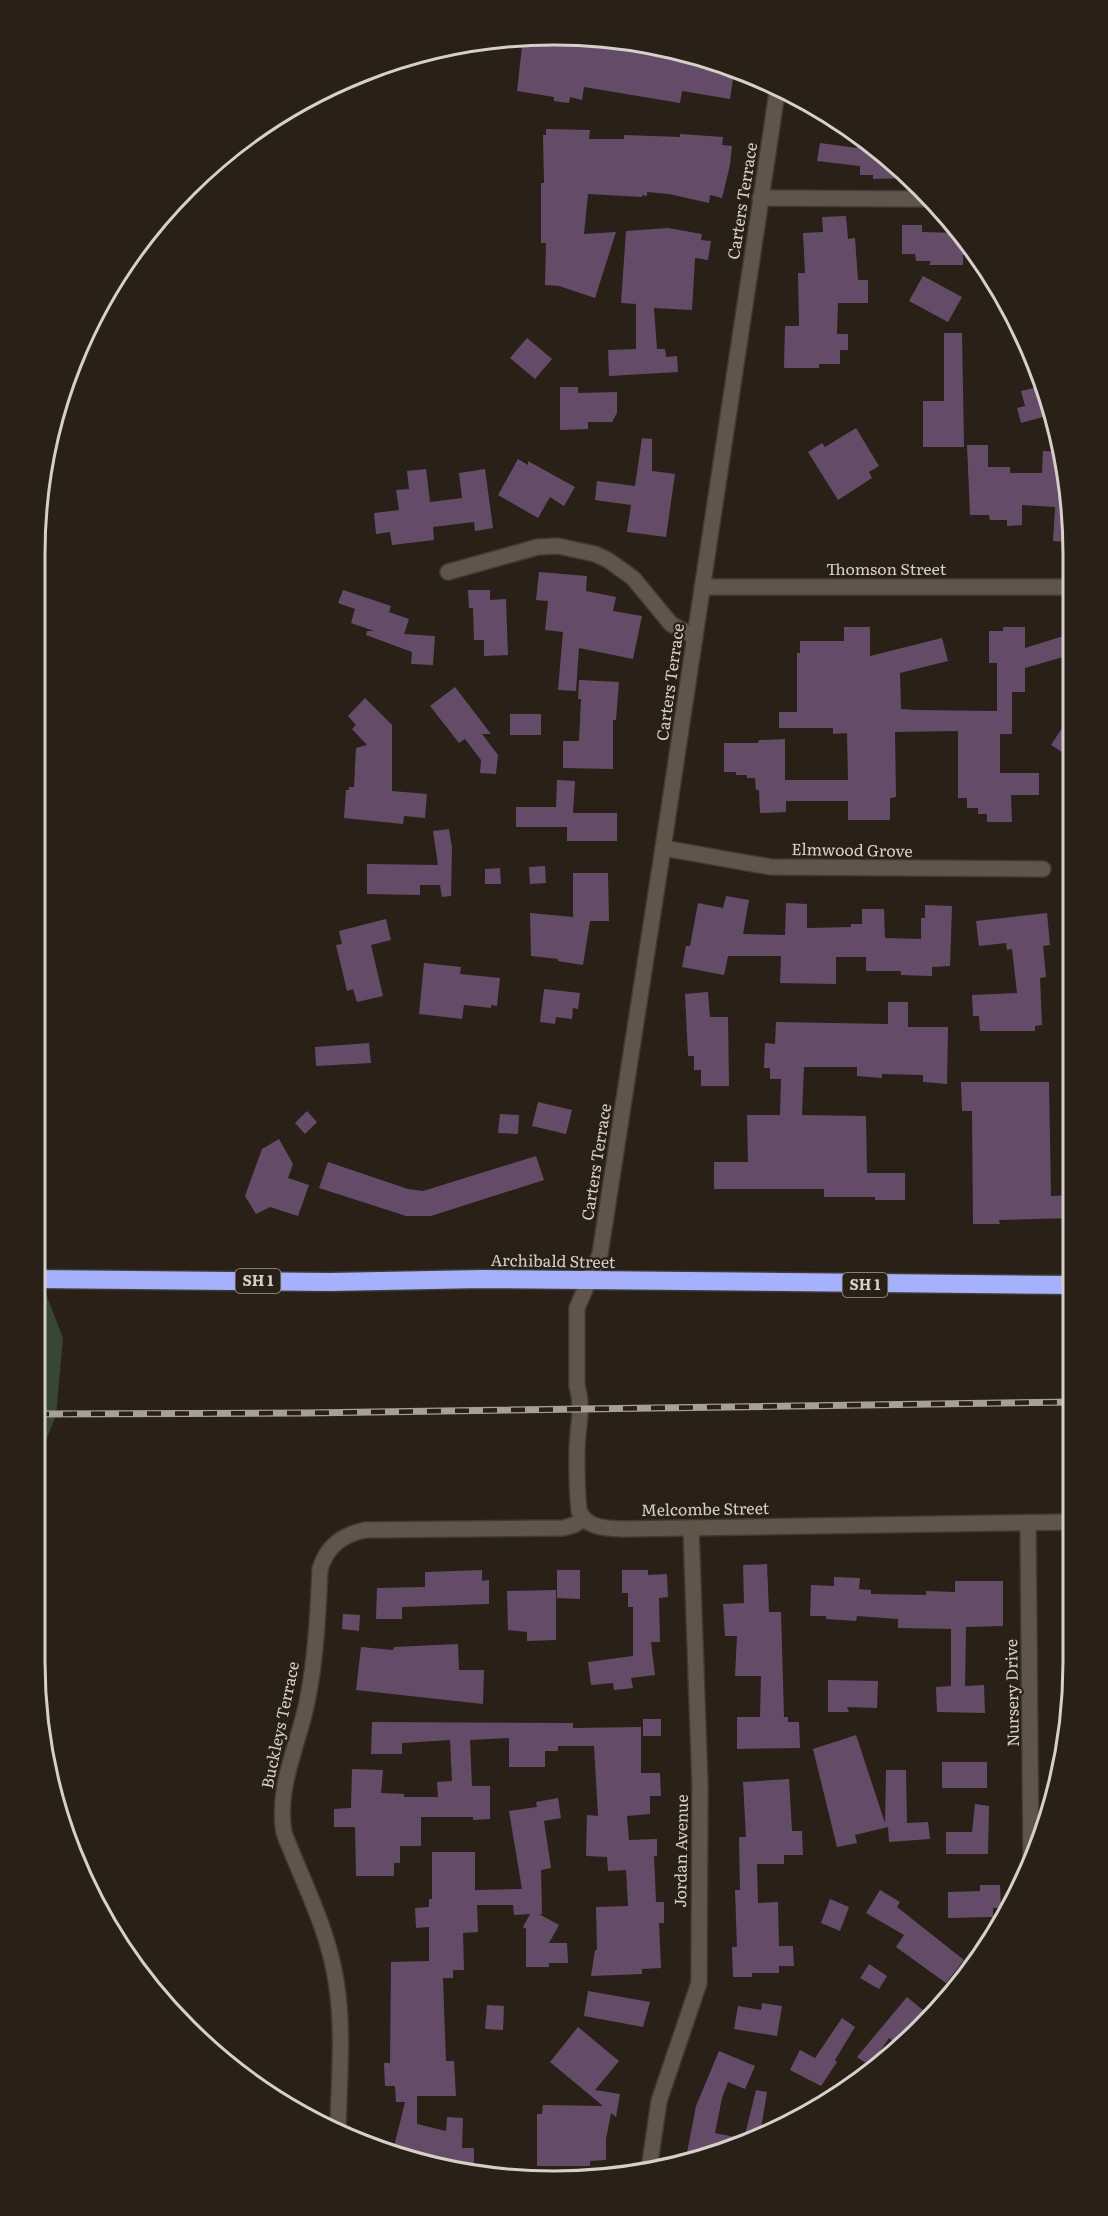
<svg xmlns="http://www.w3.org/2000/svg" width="1108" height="2216" viewBox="0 0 1108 2216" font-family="Literata,serif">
  <rect width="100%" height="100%" fill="#292018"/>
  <polygon fill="#374734" points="35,1265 63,1338 56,1415 35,1469"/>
  <g fill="#644c68">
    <polygon points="577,36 681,55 681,57 689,59 688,62 727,69 726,72 734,73 730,99 682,91 680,103 584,87 582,100 570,97 569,103 554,101 554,97 517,91 523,38"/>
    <polygon points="546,129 590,130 589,139 624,139 624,135 680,137 680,134 723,137 722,145 732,146 730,165 722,198 710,195 709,203 669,194 647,192 647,196 642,195 642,197 588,194 584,234 616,232 595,298 559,286 545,285 546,243 541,243 541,183 544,183 543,135 546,135"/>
    <polygon points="857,137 896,163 909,178 873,179 873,175 860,175 860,166 817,161 820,143 857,148"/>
    <polygon points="846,216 848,239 855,238 858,280 868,280 868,303 838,303 837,334 848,334 848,350 840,350 840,364 819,364 819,368 784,368 785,326 799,326 798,273 805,273 803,233 823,232 822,217"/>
    <polygon points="902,225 922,225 922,232 957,233 977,255 963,255 963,265 929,265 931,261 916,261 915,254 902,254"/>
    <polygon points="668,228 702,234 701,240 711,241 708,260 695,258 692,310 654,308 657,349 665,349 666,357 677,356 678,372 609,376 608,350 636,349 636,304 621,303 626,231"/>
    <polygon points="923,276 962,297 948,322 909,301"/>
    <polygon points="944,333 962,333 964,447 923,447 923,401 944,401"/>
    <polygon points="527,338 552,359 535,379 510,358"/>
    <polygon points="1042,386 1050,415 1021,423 1017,408 1025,406 1021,391"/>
    <polygon points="560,387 578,387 578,393 617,392 617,413 612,422 588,422 588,429 560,430"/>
    <polygon points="856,428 879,466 869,472 872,478 838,500 808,452 822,443 825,447"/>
    <polygon points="642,438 652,439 652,471 675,474 666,537 627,532 631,505 595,500 597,481 635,486"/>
    <polygon points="967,445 988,445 988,467 1010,467 1010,473 1042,473 1043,451 1060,452 1060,478 1067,479 1069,487 1069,542 1053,541 1055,507 1022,505 1022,525 1007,526 1007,520 990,520 989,515 970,515"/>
    <polygon points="518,459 528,465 528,461 575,487 564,506 550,497 538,518 498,495"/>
    <polygon points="426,469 430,502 462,498 459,473 485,469 493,528 475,531 474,522 433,527 434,540 392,545 390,532 376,534 374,513 399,510 396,490 409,489 407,471"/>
    <polygon points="539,572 587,576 586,591 616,597 613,611 642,616 633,659 579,648 576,691 558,690 563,632 545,630 548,601 536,600"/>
    <polygon points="343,590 391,606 389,612 409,619 404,634 435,636 433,665 411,664 412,652 366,635 367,631 374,631 351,623 355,609 338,603"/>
    <polygon points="468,590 490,590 490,600 506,599 508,655 484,656 484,640 474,640 473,608 469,608"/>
    <polygon points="844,627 870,627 870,656 942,638 948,661 900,673 901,709 916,710 997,711 997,663 989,663 989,631 1003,631 1003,627 1025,627 1025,648 1070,634 1070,655 1025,668 1025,692 1012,692 1012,734 1000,734 1000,773 1039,773 1039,795 1011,795 1012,822 987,822 987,814 978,814 978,808 967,808 967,798 958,798 958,731 895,732 896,797 890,798 890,820 848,820 848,801 786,801 786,812 760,813 759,790 756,790 755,778 747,778 747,775 736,775 736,772 724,772 724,743 758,743 759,740 785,739 785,780 848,780 847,733 833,734 833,728 779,728 779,712 797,712 797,653 800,653 800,641 844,641"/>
    <polygon points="579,680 619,682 616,720 613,720 613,769 563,768 563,741 579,741 581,699 578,699"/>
    <polygon points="455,687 491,734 482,734 498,755 496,774 480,773 481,760 465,739 459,743 430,706"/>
    <polygon points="365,698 392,725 392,791 427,794 425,818 404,816 403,824 344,818 346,790 349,790 349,787 354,787 356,748 367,745 352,729 356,725 348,716"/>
    <rect x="510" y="714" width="31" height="21"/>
    <polygon points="1070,716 1070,757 1051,745"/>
    <polygon points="557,780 575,781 573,813 617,813 617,841 567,841 567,827 516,827 516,807 556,807"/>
    <polygon points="449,829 452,848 451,896 442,897 440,885 420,885 420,895 367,894 367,864 438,865 433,831"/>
    <polygon points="545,866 546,883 530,884 529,867"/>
    <polygon points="500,868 501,884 485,884 485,869"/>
    <polygon points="573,873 608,873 609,921 590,921 583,965 558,961 558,959 531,956 530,913 573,917"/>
    <polygon points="726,896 749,900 743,934 785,935 786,903 807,904 807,928 851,927 851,924 862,924 862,909 884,909 885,938 921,939 921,918 925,918 925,905 952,906 950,966 932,967 932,976 901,975 901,971 866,971 866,957 836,957 836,984 780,983 781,956 728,956 724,975 682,967 686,946 690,946 698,903 723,908"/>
    <polygon points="1047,913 1050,945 1043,946 1046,977 1040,978 1042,1025 1035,1026 1035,1031 980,1031 979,1016 973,1016 972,995 1017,993 1012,949 1007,950 1006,943 979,946 976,921"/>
    <polygon points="386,919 391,940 371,945 383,996 357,1002 353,989 347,991 336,945 342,944 339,931"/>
    <polygon points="424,963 461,967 460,974 500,978 497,1006 491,1005 491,1008 464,1005 462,1019 419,1014"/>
    <polygon points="544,989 580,993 578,1009 573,1008 572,1019 556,1017 555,1024 540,1022"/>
    <polygon points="708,992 710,1017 728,1017 729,1086 701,1086 701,1070 694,1070 694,1056 688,1056 685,994"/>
    <polygon points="888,1002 908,1002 908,1027 948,1027 947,1084 923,1082 923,1075 882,1074 882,1078 857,1076 857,1067 804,1067 802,1115 866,1116 867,1173 905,1173 905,1200 875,1200 875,1197 824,1197 824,1189 714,1189 714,1162 748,1162 747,1115 780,1115 781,1079 770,1079 770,1068 764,1068 765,1043 775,1044 776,1022 888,1024"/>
    <polygon points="369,1043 371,1063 316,1066 315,1047"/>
    <polygon points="961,1082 1049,1082 1051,1196 1071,1195 1071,1218 999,1220 1000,1224 973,1224 972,1111 962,1111"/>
    <polygon points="538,1102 572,1110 566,1134 532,1126"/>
    <polygon points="307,1111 317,1122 305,1134 295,1123"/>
    <polygon points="500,1114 519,1115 518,1134 498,1133"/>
    <polygon points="279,1139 293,1164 288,1178 309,1185 298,1216 270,1207 256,1214 245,1196 262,1149"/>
    <polygon points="536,1156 544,1180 431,1216 406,1216 319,1188 328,1162 408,1189 423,1191"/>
    <polygon points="767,1564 769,1612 781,1612 784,1717 788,1717 788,1722 799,1722 800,1748 737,1749 737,1717 760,1717 761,1676 735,1676 737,1636 725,1636 723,1604 744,1603 743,1565"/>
    <polygon points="482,1570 482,1581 489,1580 489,1604 402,1607 402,1619 376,1619 377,1588 425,1587 425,1572"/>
    <polygon points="557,1570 580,1570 580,1599 557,1598"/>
    <polygon points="622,1570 648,1570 648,1575 667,1574 668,1597 659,1598 660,1642 651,1642 655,1675 631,1678 633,1688 614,1690 613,1683 591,1685 588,1662 633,1656 633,1607 628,1607 628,1593 622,1593"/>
    <polygon points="834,1577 860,1578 859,1589 871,1590 871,1594 926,1595 926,1591 955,1592 955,1581 1003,1581 1003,1626 966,1627 965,1686 984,1685 985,1713 937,1712 936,1687 951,1686 951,1629 898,1628 898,1619 857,1616 856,1621 826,1619 826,1616 810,1616 811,1585 834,1586"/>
    <polygon points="556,1590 556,1640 527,1641 527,1632 508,1630 507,1591"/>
    <polygon points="343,1614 360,1615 359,1631 342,1629"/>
    <polygon points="458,1644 459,1670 484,1670 483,1704 356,1690 361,1647 393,1650 394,1647"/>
    <polygon points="828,1680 878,1681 877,1708 847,1707 849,1712 828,1712"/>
    <rect x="643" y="1719" width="18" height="17"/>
    <polygon points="372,1722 573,1723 573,1728 641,1727 641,1773 660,1773 661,1796 650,1796 650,1814 627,1816 629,1840 657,1839 657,1856 654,1856 656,1902 664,1902 664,1923 659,1923 661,1968 642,1969 642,1974 591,1976 595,1950 597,1950 596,1907 628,1906 626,1870 608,1871 607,1857 586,1856 587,1815 598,1816 594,1746 558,1746 558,1751 545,1751 545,1767 509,1767 509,1738 470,1740 472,1786 490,1786 490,1819 473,1820 473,1817 421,1817 421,1846 400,1846 400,1863 394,1863 394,1876 356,1876 355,1827 334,1827 334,1809 351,1808 352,1769 383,1770 381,1793 404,1794 404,1797 438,1797 437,1782 452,1781 450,1740 402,1743 402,1754 371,1754"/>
    <polygon points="856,1735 885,1823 886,1770 906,1770 907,1823 928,1822 930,1839 889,1842 888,1827 855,1835 857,1843 837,1847 813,1749"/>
    <rect x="942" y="1762" width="45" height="26"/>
    <polygon points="789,1779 792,1831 802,1831 803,1855 784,1855 784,1864 757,1864 758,1903 778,1902 779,1946 793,1946 794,1966 779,1966 779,1973 752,1973 752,1977 733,1977 732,1947 737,1947 735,1890 740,1890 739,1837 746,1837 743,1782"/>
    <polygon points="558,1798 561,1818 544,1821 551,1868 541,1870 542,1914 539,1914 559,1925 549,1943 567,1943 568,1963 549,1963 549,1967 526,1967 526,1929 523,1927 530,1914 514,1915 513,1905 477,1905 478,1932 463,1933 464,1970 453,1970 453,1978 443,1978 446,2061 454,2061 456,2096 417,2096 417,2124 446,2131 447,2117 463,2118 462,2148 474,2148 474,2165 448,2165 448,2159 394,2147 405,2102 396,2102 395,2086 385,2086 384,2063 390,2063 391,1962 429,1961 429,1927 416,1928 415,1908 429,1907 429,1899 432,1899 432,1852 475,1852 475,1890 522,1889 509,1811 537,1807 536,1802"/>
    <polygon points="975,1804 989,1806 988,1854 946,1854 946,1832 972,1832"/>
    <polygon points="980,1885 1000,1885 1001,1908 993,1908 993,1917 948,1918 948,1892 980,1891"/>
    <polygon points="880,1890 900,1902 897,1907 964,1960 946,1983 896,1947 904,1935 866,1913"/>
    <polygon points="830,1899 849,1907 840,1931 821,1923"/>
    <polygon points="869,1964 887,1976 879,1989 860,1978"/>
    <polygon points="588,1991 650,2002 643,2027 584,2016"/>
    <polygon points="907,1997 924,2011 896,2044 889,2038 870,2066 857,2057"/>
    <polygon points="762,2003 782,2006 777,2036 734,2029 738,2006 761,2010"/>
    <polygon points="487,2005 504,2006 503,2030 485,2029"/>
    <polygon points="842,2018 855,2027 835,2060 837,2062 821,2086 790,2070 800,2050 815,2058"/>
    <polygon points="578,2027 619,2061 595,2090 620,2094 616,2117 611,2113 606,2139 606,2160 590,2161 590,2166 537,2166 537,2114 542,2114 543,2105 603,2106 550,2062"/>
    <polygon points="719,2051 755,2066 745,2089 728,2082 722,2098 715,2133 744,2139 756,2090 767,2092 760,2135 686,2158 696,2106"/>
  </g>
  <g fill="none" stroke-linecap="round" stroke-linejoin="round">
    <g stroke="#413a34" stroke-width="18">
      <g id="street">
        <path d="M778 86 663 848 600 1254 577 1308V1386C582 1403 580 1417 578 1434 576 1452 577 1492 579 1511 588 1529 606 1528 623 1529L1072 1522"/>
        <polyline points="760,198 928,199"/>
        <polyline points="448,572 538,547 558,546 595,554 608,560 633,578 671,624 695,637"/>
        <polyline points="702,587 1069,587"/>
        <polyline points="663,848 771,867 1043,869"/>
        <polyline points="1028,1523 1031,1862"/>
        <path d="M338 2128C339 2080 344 2029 336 1981 328 1929 303 1882 284 1833 276 1788 298 1746 307 1702 316 1658 318 1613 320 1569 327 1546 342 1535 365 1530L563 1528 574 1525 584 1519"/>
        <polyline points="649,2169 659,2101 699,1983 700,1786 691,1528"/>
      </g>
    </g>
    <g stroke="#413a34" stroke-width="21">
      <polyline id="highway" points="35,1279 330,1282 482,1279 1071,1285"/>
    </g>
    <use href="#street" stroke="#5f554b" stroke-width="15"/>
    <use href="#highway" stroke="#a5b1fd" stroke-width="18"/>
    <g stroke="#a6a099" stroke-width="7">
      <polyline id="rail" points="35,1414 305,1413 1072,1402"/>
    </g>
    <use href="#rail" stroke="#292018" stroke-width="4.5" stroke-dasharray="14" stroke-linecap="butt"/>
  </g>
  <g text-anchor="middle" stroke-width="4.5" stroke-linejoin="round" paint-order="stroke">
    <g fill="#292018" stroke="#a29b95" stroke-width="1.5">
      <rect x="235.5" y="1269" width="45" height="24" rx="4.5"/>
      <rect x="842.5" y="1273" width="45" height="24" rx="4.5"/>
    </g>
    <g font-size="15" font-weight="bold" fill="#d6d0ca">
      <text x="258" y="1286">SH 1</text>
      <text x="865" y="1290">SH 1</text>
    </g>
    <g font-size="16" fill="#d6d0ca" stroke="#292018">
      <text transform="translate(742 201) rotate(-81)" y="6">Carters Terrace</text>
      <text x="886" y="575">Thomson Street</text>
      <text transform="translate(670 682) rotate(-82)" y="6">Carters Terrace</text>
      <text transform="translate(852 850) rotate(1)" y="6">Elmwood Grove</text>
      <text transform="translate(596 1162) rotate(-81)" y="6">Carters Terrace</text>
      <text transform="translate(553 1261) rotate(1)" y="6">Archibald Street</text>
      <text transform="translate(705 1509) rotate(-1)" y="6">Melcombe Street</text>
      <text transform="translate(1012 1693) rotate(-91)" y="6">Nursery Drive</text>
      <text transform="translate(280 1725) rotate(-78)" y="6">Buckleys Terrace</text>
      <text transform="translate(681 1851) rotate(-89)" y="6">Jordan Avenue</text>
    </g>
  </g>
  <path d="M0 0H1108V2216H0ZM554 45H554A509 509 0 0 1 1063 554V1662A509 509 0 0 1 554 2171H554A509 509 0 0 1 45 1662V554A509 509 0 0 1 554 45Z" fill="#292018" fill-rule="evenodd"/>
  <path fill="none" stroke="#d6d0ca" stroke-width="3" d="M554 45H554A509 509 0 0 1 1063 554V1662A509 509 0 0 1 554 2171H554A509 509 0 0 1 45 1662V554A509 509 0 0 1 554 45Z"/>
</svg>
